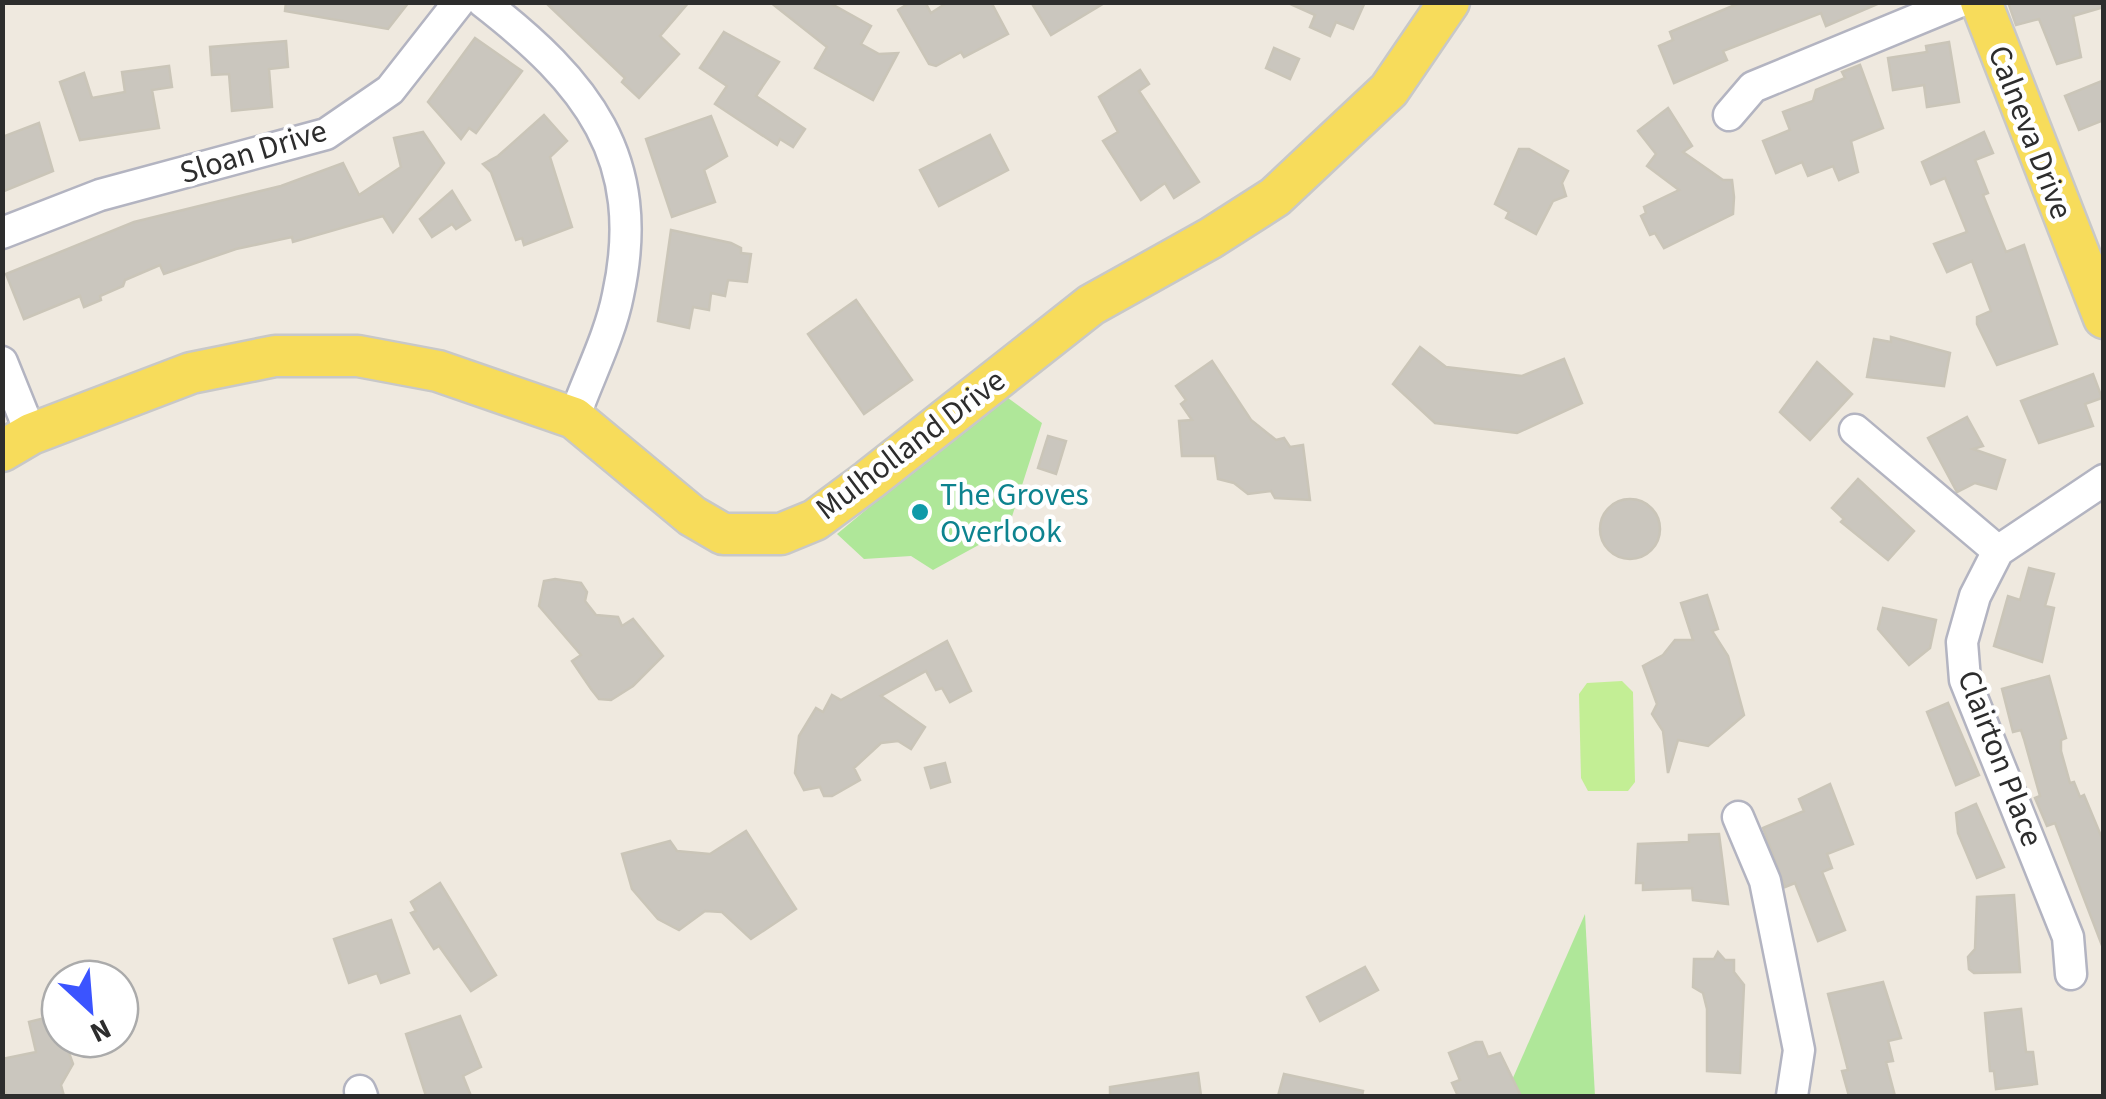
<svg xmlns="http://www.w3.org/2000/svg" width="2106" height="1099" viewBox="0 0 2106 1099" font-family="'Source Sans 3',sans-serif">
  <rect width="100%" height="100%" fill="#efe9df"/>
  <g fill="#afe799">
    <polygon points="1004,395 1042,423 1008,529 933,570 911,556 864,559 837,534"/>
    <polygon points="1585,914 1595,1096 1505,1096"/>
  </g>
  <polygon fill="#c3ee95" points="1622,681 1633,692 1635,782 1628,791 1588,791 1581,778 1579,694 1587,683"/>
  <g fill="#cac6be" stroke="#cac5b8" stroke-width="2.5">
    <polygon points="286,2 409,2 388,29 285,11"/>
    <polygon points="545,2 689,2 660,36 679,54 639,98 622,82 625,78"/>
    <polygon points="770,2 828,2 871,26 861,44 879,54 898,53 873,100 815,68 827,47"/>
    <polygon points="911,2 925,2 931,13 948,2 991,2 1008,34 964,57 961,52 936,66 929,64 898,10"/>
    <polygon points="1031,2 1106,2 1051,35"/>
    <polygon points="1286,2 1365,2 1353,29 1336,22 1330,36 1310,27 1315,15"/>
    <polygon points="1742,2 1880,2 1880,3 1826,26 1821,13 1723,51 1727,60 1674,83 1659,46 1673,40 1670,32"/>
    <polygon points="2008,2 2104,2 2104,7 2073,16 2081,57 2057,64 2039,19 2016,25"/>
    <polygon points="724,32 779,62 756,96 805,129 793,147 780,139 777,145 715,104 727,86 700,68"/>
    <polygon points="475,38 522,71 476,133 469,128 461,139 428,102"/>
    <polygon points="286,41 288,67 269,69 272,107 232,111 229,74 212,75 210,47"/>
    <polygon points="1949,42 1959,102 1927,107 1924,85 1893,90 1888,58 1927,52 1926,46"/>
    <polygon points="1274,48 1299,59 1290,79 1266,68"/>
    <polygon points="1860,65 1883,128 1851,141 1858,172 1839,180 1833,166 1808,176 1802,162 1776,173 1763,141 1790,130 1783,112 1813,101 1816,90 1845,78 1842,72"/>
    <polygon points="169,66 172,87 152,90 159,128 80,140 60,82 84,73 92,98 125,92 122,72"/>
    <polygon points="1140,70 1149,84 1139,91 1199,182 1174,198 1165,183 1141,200 1103,141 1118,132 1099,97"/>
    <polygon points="2104,80 2104,120 2079,130 2065,96"/>
    <polygon points="1668,108 1692,146 1683,152 1723,180 1732,180 1734,197 1733,214 1664,248 1655,233 1650,235 1641,216 1646,213 1644,207 1679,190 1647,166 1656,154 1638,131"/>
    <polygon points="544,115 567,141 550,157 572,227 524,245 522,238 516,240 491,172 483,164 498,156"/>
    <polygon points="711,116 727,156 704,170 715,202 672,217 646,139"/>
    <polygon points="39,123 53,171 2,192 2,137"/>
    <polygon points="423,132 444,163 393,232 383,216 293,242 292,237 236,249 164,274 160,265 125,280 123,286 100,296 101,300 84,307 80,296 24,319 6,274 134,222 281,186 343,163 359,195 401,167 394,138"/>
    <polygon points="1984,132 1993,153 1975,160 1988,193 1983,195 2006,252 2024,245 2057,344 1997,365 1977,324 1977,317 1991,311 1972,261 1947,272 1934,244 1967,232 1945,178 1931,184 1922,162"/>
    <polygon points="990,135 1008,170 939,206 920,170"/>
    <polygon points="1519,149 1529,149 1568,171 1562,183 1566,196 1553,201 1536,234 1506,218 1509,212 1495,204"/>
    <polygon points="452,191 470,220 456,229 452,224 432,237 420,219"/>
    <polygon points="671,230 731,243 741,248 741,253 751,254 747,282 728,280 725,296 711,293 709,310 693,307 689,328 658,321"/>
    <polygon points="856,300 912,380 864,414 808,334"/>
    <polygon points="1891,337 1950,353 1944,386 1867,377 1874,339 1891,342"/>
    <polygon points="1420,347 1446,367 1522,376 1564,359 1582,403 1517,433 1435,423 1393,384"/>
    <polygon points="1212,361 1251,420 1276,440 1284,438 1290,447 1303,445 1310,500 1275,498 1271,491 1248,494 1234,483 1218,479 1215,456 1182,456 1179,421 1192,420 1181,404 1186,400 1176,386"/>
    <polygon points="1817,362 1852,394 1810,440 1780,412"/>
    <polygon points="2093,374 2102,398 2085,404 2093,426 2039,443 2021,401"/>
    <polygon points="1967,417 1983,446 1973,449 2005,460 1996,489 1975,483 1957,492 1928,438"/>
    <polygon points="1048,436 1066,441 1056,474 1038,468"/>
    <polygon points="1858,479 1914,531 1888,560 1841,522 1844,519 1832,508"/>
    <circle cx="1630" cy="529" r="30"/>
    <polygon points="2029,568 2054,574 2045,606 2054,608 2042,662 1994,646 2008,596 2020,600"/>
    <polygon points="555,579 581,583 587,592 585,601 596,615 618,617 622,626 633,619 663,656 633,686 611,700 599,699 591,689 572,661 581,655 539,606 544,581"/>
    <polygon points="1707,595 1718,629 1712,631 1728,656 1744,715 1708,746 1678,740 1668,773 1663,731 1652,714 1657,704 1643,666 1663,655 1675,640 1693,640 1681,603"/>
    <polygon points="1883,608 1936,620 1930,648 1909,665 1878,629"/>
    <polygon points="947,641 971,691 950,702 942,688 936,690 926,671 881,696 925,727 911,749 898,741 881,743 854,768 860,780 832,796 824,796 820,787 804,790 795,773 799,736 816,708 823,712 832,695 841,700"/>
    <polygon points="2049,676 2066,738 2061,740 2061,751 2070,783 2074,782 2080,797 2084,795 2104,843 2103,948 2055,823 2047,826 2035,798 2040,796 2024,739 2021,730 2013,732 2002,689"/>
    <polygon points="1948,703 1979,775 1956,785 1927,712"/>
    <polygon points="945,763 950,782 931,788 925,768"/>
    <polygon points="1830,784 1853,844 1827,854 1832,868 1822,872 1845,930 1818,941 1795,883 1785,887 1763,828 1804,811 1799,799"/>
    <polygon points="1976,804 2004,867 1977,878 1958,833 1956,813"/>
    <polygon points="746,831 796,909 751,939 722,912 705,911 679,930 658,919 632,889 622,854 670,841 677,851 710,854"/>
    <polygon points="1719,834 1728,904 1693,900 1692,888 1643,890 1643,883 1636,883 1638,844 1689,842 1689,835"/>
    <polygon points="440,883 496,975 471,991 439,946 434,949 411,913 416,911 411,902"/>
    <polygon points="2014,895 2020,972 1974,973 1969,969 1968,957 1975,949 1977,897"/>
    <polygon points="391,920 409,973 381,983 377,973 349,983 334,939"/>
    <polygon points="1718,952 1725,960 1734,960 1734,972 1744,985 1740,1073 1707,1071 1707,1009 1703,993 1693,987 1694,959 1714,959"/>
    <polygon points="1365,967 1378,990 1320,1021 1307,997"/>
    <polygon points="1883,982 1901,1038 1888,1041 1893,1061 1886,1062 1895,1096 1849,1096 1842,1071 1848,1070 1828,994"/>
    <polygon points="2021,1009 2026,1052 2033,1052 2037,1084 1996,1089 1994,1071 1990,1071 1985,1013"/>
    <polygon points="53,1016 59,1039 64,1039 73,1064 61,1085 64,1096 6,1096 2,1059 36,1052 29,1022"/>
    <polygon points="460,1016 481,1067 463,1076 471,1096 426,1096 406,1034"/>
    <polygon points="1476,1042 1482,1042 1488,1057 1500,1053 1521,1096 1458,1096 1452,1083 1460,1080 1449,1053"/>
    <polygon points="1198,1073 1201,1096 1110,1096 1110,1087"/>
    <polygon points="1284,1074 1363,1091 1362,1096 1278,1096"/>
  </g>
  <g fill="none" stroke-linecap="round" stroke-linejoin="round">
    <g stroke="#b3b4c1" stroke-width="35">
      <g id="minor">
        <path d="M483 2C586 82 648 157 618 295 610 336 588 378 574 418"/>
        <polyline points="1729,115 1753,87 1959,2"/>
        <polyline points="2,233 100,195 326,134 390,90 459,2"/>
        <polyline points="2,362 31,434"/>
        <polyline points="1855,430 1998,551"/>
        <polyline points="1738,817 1765,881 1799,1050 1792,1096"/>
        <polyline points="2071,974 2068,937 1965,680 1962,642 1975,596 1998,551 2104,480"/>
        <polyline points="360,1091 362,1096"/>
      </g>
    </g>
    <g stroke="#c8c8c8" stroke-width="45">
      <g id="major">
        <polyline points="1981,2 2104,318"/>
        <polyline points="2,451 31,434 191,373 275,356 358,356 438,371 574,418 692,516 723,534 781,534 815,520 869,480 1091,305 1211,238 1275,197 1389,90 1449,2"/>
      </g>
    </g>
    <use href="#minor" stroke="#fff" stroke-width="30"/>
    <use href="#major" stroke="#f7dc5b" stroke-width="40"/>
  </g>
  <circle fill="#0f9aa8" stroke="#fff" stroke-width="4" cx="920" cy="512" r="10"/>
  <g text-anchor="middle" stroke-width="9" stroke-linejoin="round" paint-order="stroke">
    <g font-size="32" fill="#2d2d2d" stroke="#fff">
      <text transform="translate(2031 132) rotate(69)" y="11">Calneva Drive</text>
      <text transform="translate(253 151) rotate(-17)" y="11">Sloan Drive</text>
      <text transform="translate(910 444) rotate(-37)" y="11">Mulholland Drive</text>
      <text transform="translate(2001 758) rotate(69)" y="11">Clairton Place</text>
    </g>
    <g font-size="32" fill="#0d838f" stroke="#fff" text-anchor="start">
      <text x="940" y="505">The Groves<tspan x="940" dy="37">Overlook</tspan></text>
    </g>
  </g>
  <rect width="2106" height="1099" fill="none" stroke="#2d2d2d" stroke-width="10"/>
  <g transform="translate(90 1009) rotate(154)"><circle r="48" fill="#ffffff" stroke="#ababab" stroke-width="2.5"/>
  <path d="M0-8L18 38L0 25L-18 38Z" fill="#3b54ff"/>
  <text y="-15" font-size="28" font-weight="bold" text-anchor="middle" fill="#2d2d2d">N</text>
  </g>
</svg>
